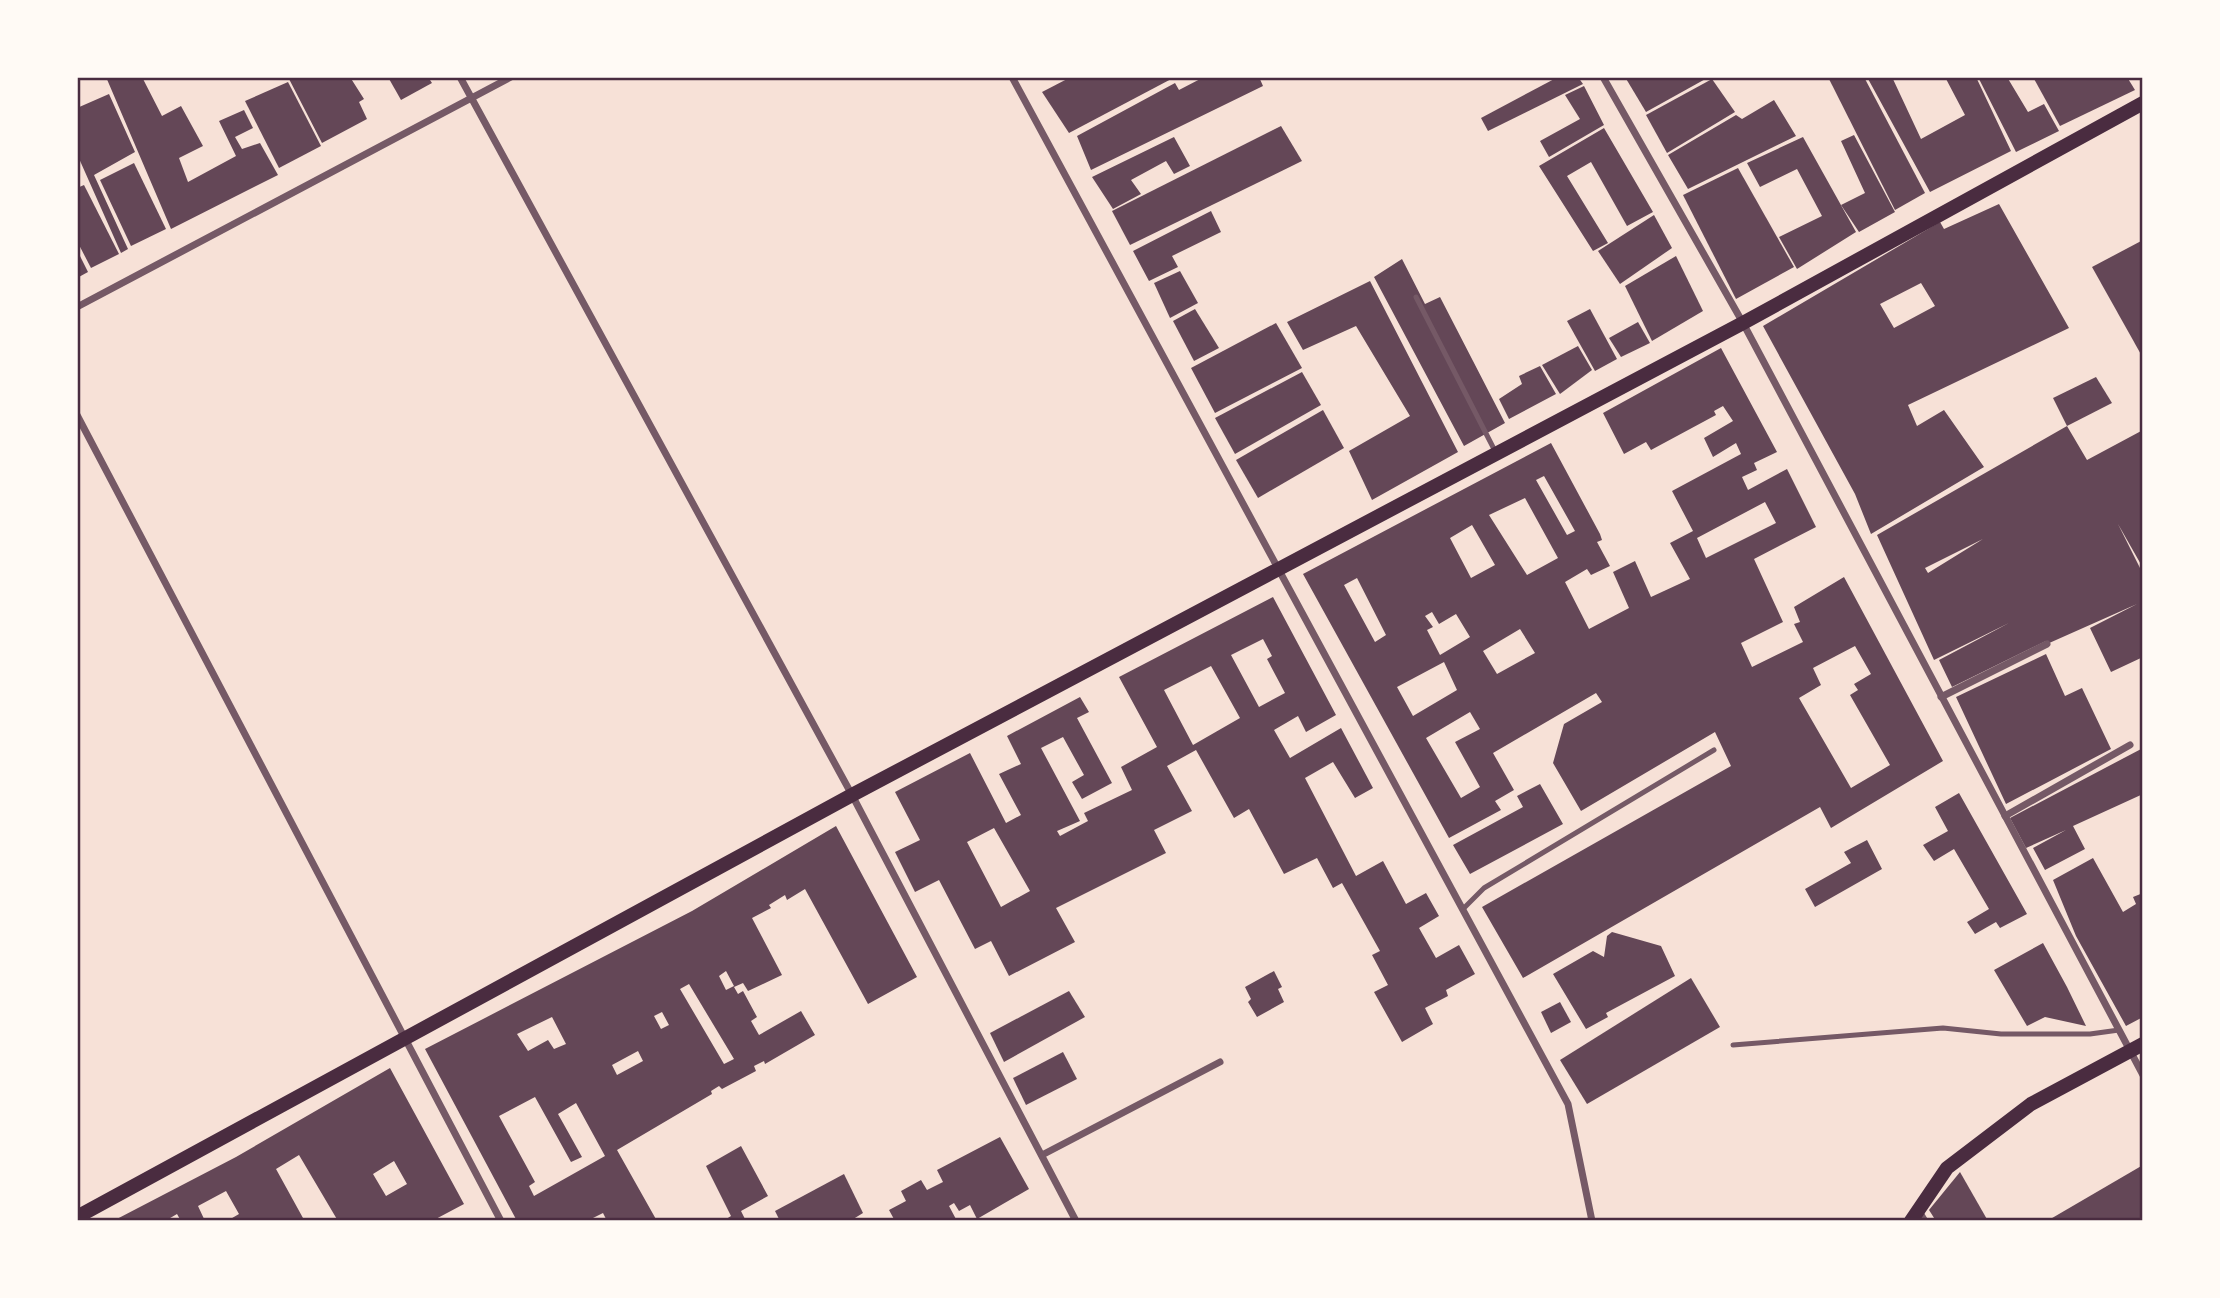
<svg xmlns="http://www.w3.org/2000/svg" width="2220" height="1298" viewBox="0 0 2220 1298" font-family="Lora,serif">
  <rect width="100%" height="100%" fill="#f7e1d7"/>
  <g fill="#644757" fill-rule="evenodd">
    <polygon points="106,77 142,77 162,116 181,106 203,146 179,158 188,182 236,156 219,121 244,110 253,128 235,137 242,149 260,143 278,175 171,229"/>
    <polygon points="288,77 350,77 364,99 359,102 367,119 322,143"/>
    <polygon points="388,77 428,77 432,83 401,100"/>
    <polygon points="1071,77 1175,77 1069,133 1042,92"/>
    <polygon points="1204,77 1259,77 1263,86 1091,170 1077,136 1175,83 1179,90"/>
    <polygon points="1558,77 1578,77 1583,84 1488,131 1481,118"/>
    <polygon points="1625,77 1709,77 1646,112"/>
    <polygon points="1828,77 1864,77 1925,193 1895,210"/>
    <polygon points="1867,77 1892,77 1921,139 1965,115 1945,77 1976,77 2011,151 1930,192"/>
    <polygon points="1978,77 2007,77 2028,112 2044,104 2059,131 2016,152"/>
    <polygon points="2033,77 2127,77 2135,90 2060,126"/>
    <polygon points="1712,79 1735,112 1667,153 1646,115"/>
    <polygon points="288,82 321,146 279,168 245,101"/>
    <polygon points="1584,86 1604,125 1549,157 1540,141 1580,119 1565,95"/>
    <polygon points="109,94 135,152 94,175 128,249 121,253 77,154 77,108"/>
    <polygon points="1774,100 1796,136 1688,189 1668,155 1736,115 1742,119"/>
    <polygon points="1281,126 1302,161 1130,245 1112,211"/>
    <polygon points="1604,128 1653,212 1627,226 1591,162 1567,176 1608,243 1593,251 1539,166"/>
    <polygon points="1854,135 1895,212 1859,232 1841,205 1865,193 1841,141"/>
    <polygon points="1174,137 1190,166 1174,174 1166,161 1131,180 1141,194 1113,209 1092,177"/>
    <polygon points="1803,137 1856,232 1797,269 1779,237 1822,216 1797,169 1760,187 1747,163"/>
    <polygon points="134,163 166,229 131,246 100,180"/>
    <polygon points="1738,168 1794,267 1736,299 1683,195"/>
    <polygon points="84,185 119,254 91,268 77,241 77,188"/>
    <path d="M1999 204 2069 328 1908 405 1917 426 1944 410 1984 467 1871 534 1855 494 1763 326 1940 222 1944 229ZM1921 283 1935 306 1894 328 1880 304Z"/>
    <polygon points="1211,211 1221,232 1172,256 1178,267 1149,281 1133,251"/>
    <polygon points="1654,215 1672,248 1620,284 1598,251"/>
    <polygon points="2143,240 2143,358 2092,267"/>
    <polygon points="77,250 88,272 77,278"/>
    <polygon points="1676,256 1703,311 1652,341 1625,286"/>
    <polygon points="1402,259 1425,304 1440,297 1505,423 1464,446 1374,277"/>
    <polygon points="1180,271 1198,303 1170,318 1154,283"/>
    <polygon points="1370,281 1458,452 1372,500 1349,451 1410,416 1356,326 1303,350 1287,322"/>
    <polygon points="1195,309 1219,348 1194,361 1173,321"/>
    <polygon points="1590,309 1617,359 1595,371 1567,321"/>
    <polygon points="1638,322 1650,343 1621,357 1609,338"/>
    <polygon points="1276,323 1302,368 1215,413 1191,368"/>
    <polygon points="1578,346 1592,370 1560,394 1542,365"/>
    <path d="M1721 348 1777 452 1754 463 1757 470 1742 477 1748 490 1787 469 1816 527 1754 559 1783 622 1741 643 1752 667 1803 642 1794 624 1800 622 1794 607 1844 577 1943 761 1831 828 1820 807 1523 978 1482 907 1731 766 1715 732 1581 811 1553 763 1564 724 1602 702 1596 693 1493 753 1514 790 1495 801 1501 810 1449 838 1303 574 1551 443 1600 534 1602 540 1597 542 1610 566 1591 575 1587 569 1565 582 1589 629 1629 608 1613 572 1635 561 1651 597 1690 579 1670 543 1693 531 1672 491 1741 454 1736 443 1713 457 1704 438 1733 421 1723 406 1714 411 1716 415 1651 450 1646 442 1624 454 1603 413ZM1544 476 1575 531 1567 535 1536 480ZM1525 498 1558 558 1527 575 1489 515ZM1765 502 1776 523 1706 558 1697 538ZM1472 525 1495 565 1471 578 1450 538ZM1357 578 1386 635 1375 642 1344 585ZM1432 612 1439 624 1456 614 1470 637 1440 655 1427 630 1433 627 1425 616ZM1520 629 1535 653 1497 674 1483 651ZM1855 646 1871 674 1854 684 1858 690 1850 695 1890 765 1851 788 1799 698 1821 685 1813 668ZM1444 662 1457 690 1413 716 1397 687ZM1470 712 1480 729 1455 742 1480 787 1461 798 1426 738Z"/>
    <polygon points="1540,366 1556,394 1509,419 1499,399 1522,384 1519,376"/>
    <polygon points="1302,372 1321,405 1235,454 1215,418"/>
    <polygon points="2096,377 2112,403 2067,426 2053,398"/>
    <polygon points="1323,410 1344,448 1258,498 1236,460"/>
    <path d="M2067 426 2087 460 2143 430V568L2118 524 2143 574V657L2111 672 2090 628 2137 604 2047 644 2046 641 1952 687 1939 660 2009 623 1934 660 1877 535ZM1983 539 1928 573 1925 568Z"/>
    <path d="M1273 597 1336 715 1306 732 1298 716 1274 730 1290 758 1341 728 1373 788 1355 798 1333 762 1305 778 1356 876 1383 861 1406 904 1426 893 1439 916 1419 928 1436 958 1459 945 1475 974 1446 990 1448 996 1425 1008 1433 1024 1402 1042 1374 992 1388 985 1372 955 1380 951 1342 883 1333 888 1317 858 1284 874 1249 809 1234 818 1196 750 1167 766 1192 811 1154 830 1166 853 1056 908 1075 942 1009 976 991 941 975 949 939 880 915 892 895 852 920 840 895 792 970 753 1006 823 1021 815 999 774 1021 764 1007 736 1080 697 1089 712 1077 718 1112 783 1082 799 1072 782 1084 775 1063 737 1041 748 1080 821 1057 831 1060 836 1088 821 1084 813 1132 790 1121 767 1157 747 1119 677ZM1263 639 1272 656 1267 659 1285 693 1259 707 1231 655ZM1211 666 1240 718 1193 745 1164 690ZM994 828 1030 891 1001 907 967 842Z"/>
    <polygon points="2046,654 2065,696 2082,688 2111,749 2006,804 1956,697"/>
    <polygon points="2143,748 2143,794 2073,826 2085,849 2045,870 2033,848 2066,830 2026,848 2010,818"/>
    <polygon points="1540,784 1563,824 1470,874 1453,845 1523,807 1517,796"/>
    <polygon points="1959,793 2027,914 2000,928 1996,922 1975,934 1967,922 1989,909 1954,849 1934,861 1923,845 1948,831 1935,807"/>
    <path d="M836 826 917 977 868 1004 805 889 787 900 785 895 769 905 771 908 752 918 782 975 748 991 743 983 734 987 738 994 743 991 757 1017 751 1021 759 1035 801 1011 815 1035 765 1064 764 1061 754 1066 756 1071 722 1089 719 1086 711 1091 712 1094 617 1150 657 1221H607L603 1213 587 1221H517L425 1049 692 911ZM726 971 734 986 726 990 719 976ZM689 984 734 1059 724 1064 680 989ZM662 1012 669 1025 661 1029 654 1016ZM552 1017 566 1044 554 1049 548 1040 528 1051 517 1034ZM638 1051 643 1061 617 1075 612 1065ZM535 1097 571 1162 582 1157 558 1114 576 1103 605 1156 534 1196 529 1186 535 1182 499 1116Z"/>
    <polygon points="1867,840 1882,869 1815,907 1805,889 1851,863 1844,852"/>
    <polygon points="2093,858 2123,912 2136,904 2133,897 2143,893 2143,1017 2126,1026 2076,936 2053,880"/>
    <polygon points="1612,932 1661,946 1675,976 1606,1013 1608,1017 1586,1029 1553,974 1593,951 1604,957 1607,936"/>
    <polygon points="2043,943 2067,987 2086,1026 2045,1017 2027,1026 1994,970"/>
    <polygon points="1274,971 1282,987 1278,989 1284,1002 1257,1017 1248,1002 1251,999 1245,987"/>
    <polygon points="1691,978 1720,1027 1587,1104 1560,1060"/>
    <polygon points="1069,991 1085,1017 1004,1062 990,1033"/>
    <polygon points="1560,1002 1571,1022 1551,1033 1541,1012"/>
    <polygon points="1063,1052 1077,1079 1026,1105 1013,1078"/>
    <path d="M390 1068 464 1204 432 1221H338L299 1155 276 1169 303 1218 297 1221H227L239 1214 226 1191 198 1206 205 1221H181L177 1214 165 1221H113L236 1157ZM394 1161 407 1184 386 1196 373 1174Z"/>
    <polygon points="1000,1137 1029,1189 977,1219 970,1205 959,1211 954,1203 949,1206 957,1221 895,1221 889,1210 906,1201 901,1191 921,1180 927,1190 943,1182 937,1170"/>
    <polygon points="741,1146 768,1196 741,1211 746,1221 723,1221 731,1216 706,1166"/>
    <polygon points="2143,1165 2143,1221 2047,1221"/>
    <polygon points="1960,1172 1988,1221 1936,1221 1929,1210"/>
    <polygon points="844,1174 863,1213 850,1221 780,1221 775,1211"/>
  </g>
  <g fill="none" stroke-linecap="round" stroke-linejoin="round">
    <g stroke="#755966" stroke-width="5">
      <polyline points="1416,297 1496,453"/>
      <polyline points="1463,909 1484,888 1714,750"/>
      <polyline points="1733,1045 1943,1028 2001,1034 2090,1034 2119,1030"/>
      <polyline points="1920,1211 1926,1221"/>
    </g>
    <g stroke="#755966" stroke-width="7">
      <polyline points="460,77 852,795 1076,1221"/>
      <polyline points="1012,77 1568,1104 1592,1221"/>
      <polyline points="1603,77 1743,323 2143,1075"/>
      <polyline points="77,307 511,77"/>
      <polyline points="77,415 501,1221"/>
      <polyline points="1941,697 2047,644"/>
      <polyline points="2005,816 2130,745"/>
      <polyline points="1042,1155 1220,1062"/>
    </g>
    <g stroke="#4a2c40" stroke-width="14">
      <polyline points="77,1217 852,795 1743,323 2143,103"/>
      <polyline points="1911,1221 1947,1168 2031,1104 2143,1044"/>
    </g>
  </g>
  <rect width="2220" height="1298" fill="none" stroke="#fffaf5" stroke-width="158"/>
  <rect x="79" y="79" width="2062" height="1140" fill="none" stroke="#4a2c40" stroke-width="2.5"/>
</svg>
